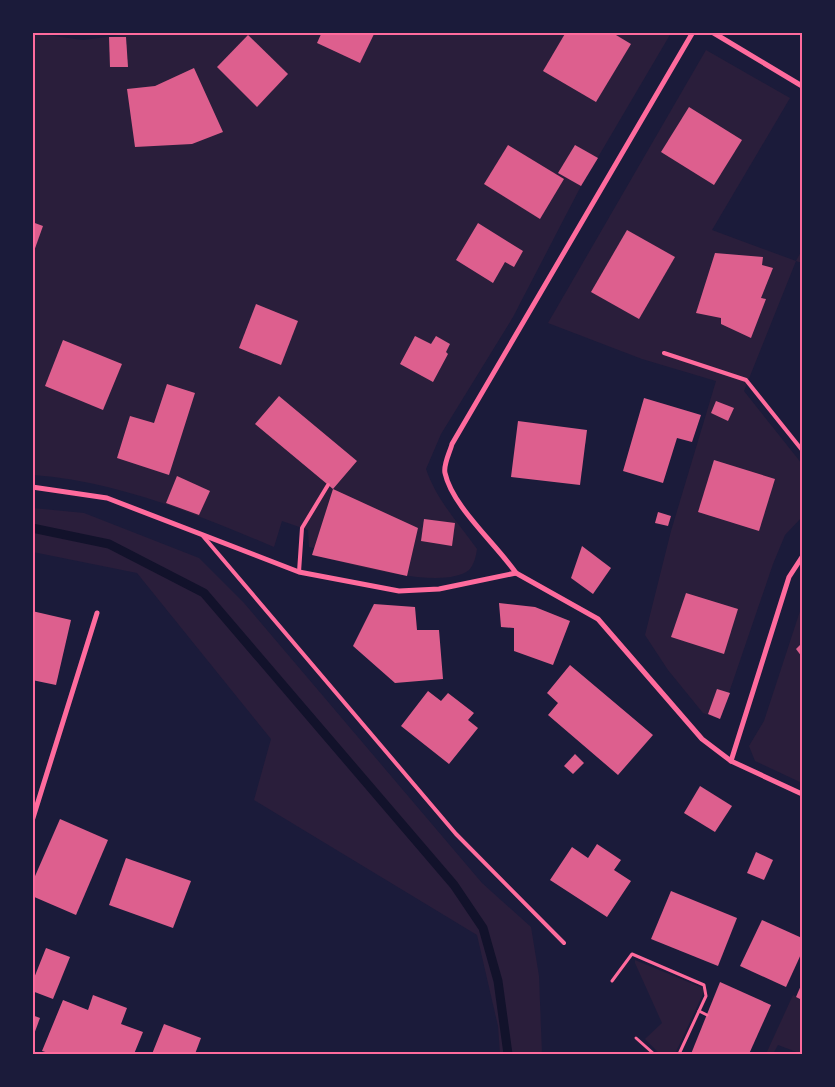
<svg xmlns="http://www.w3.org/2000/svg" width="835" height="1087" viewBox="0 0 835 1087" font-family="Signika,sans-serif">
  <rect width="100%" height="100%" fill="#1b1b3a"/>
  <g fill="#2a1e3b">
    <path d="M146 32 671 33 581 186 513 317 441 434 426 469C437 501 458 522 477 549 476 556 474 565 469 570 441 592 345 562 312 555L314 548 309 547 308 530 282 521 274 547C196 514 117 481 33 475L32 33 83 40Z"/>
    <polygon points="706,50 790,98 712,230 796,261 802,250 802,263 796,261 744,391 802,464 802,517 785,535 773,564 720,719 703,713 668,670 645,635 671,531 716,381 642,359 548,323"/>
    <polygon points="33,508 84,513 199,558 244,603 482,883 531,927 539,976 542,1054 500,1054 498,1026 477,935 254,800 271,739 137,573 33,552"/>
    <polygon points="802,605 802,783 755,761 749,746 764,721"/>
    <polygon points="635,960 703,988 704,992 675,1054 660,1054 645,1039 662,1023 635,963"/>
    <polygon points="793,995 802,1000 802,1054 778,1045 773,1054 766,1054"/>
  </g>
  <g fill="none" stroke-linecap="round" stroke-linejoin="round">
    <polyline stroke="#12122b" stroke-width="9" points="32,528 109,544 204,593 454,885 483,928 498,981 508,1054"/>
  </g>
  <g fill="#dd5f8e">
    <polygon points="322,32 375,32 360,63 317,43"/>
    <polygon points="566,32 611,32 631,44 596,102 543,71"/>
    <polygon points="248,35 288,74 257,107 217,67"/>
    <polygon points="109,37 126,37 128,67 110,67"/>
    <polygon points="194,68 223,132 192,144 135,147 127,89 155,86"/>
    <polygon points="689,107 742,140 714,185 661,152"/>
    <polygon points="508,145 564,179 540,219 484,184"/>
    <polygon points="575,145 598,158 581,186 558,173"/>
    <polygon points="32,222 43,226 33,254 32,254"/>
    <polygon points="478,223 523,251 514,267 505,262 493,283 456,260"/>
    <polygon points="627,230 675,257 639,319 591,292"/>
    <polygon points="715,253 763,257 762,265 773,268 761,298 766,299 751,338 721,324 721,318 696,313"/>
    <polygon points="256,304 298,321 281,365 239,348"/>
    <polygon points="415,336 431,344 436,336 450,344 446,352 448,354 433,382 400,364"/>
    <polygon points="63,340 122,364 103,410 45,386"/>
    <polygon points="167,384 195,393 169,475 117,458 130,416 154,423"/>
    <polygon points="279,396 357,461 333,489 418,528 407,576 312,555 333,489 255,424"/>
    <polygon points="644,398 701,415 692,442 677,438 663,483 623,471"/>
    <polygon points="716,401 734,408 728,421 711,413"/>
    <polygon points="518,421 587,430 580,485 511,477"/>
    <polygon points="714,460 775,479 759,531 698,512"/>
    <polygon points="177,476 210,491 199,515 166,503"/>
    <polygon points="658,512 671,516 668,526 655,523"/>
    <polygon points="424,519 455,523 452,546 421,541"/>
    <polygon points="582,546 611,568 593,594 571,578"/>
    <polygon points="686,593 738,609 724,654 671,637"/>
    <polygon points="499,603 535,607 570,621 553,665 514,651 514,628 501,627"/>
    <polygon points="374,604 415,607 417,630 439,630 443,679 395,683 353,646"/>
    <polygon points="32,611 71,620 56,685 32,680"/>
    <polygon points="802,643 802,657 796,649"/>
    <polygon points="570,665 653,735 618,775 548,715 558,703 547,693"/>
    <polygon points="717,689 730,693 720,719 708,714"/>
    <polygon points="428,691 441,701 448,693 474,713 468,720 478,728 449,764 401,726"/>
    <polygon points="575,754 584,763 573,774 564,766"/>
    <polygon points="700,786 732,806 715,832 684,813"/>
    <polygon points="60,819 108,840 76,915 32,896 32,883"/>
    <polygon points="597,844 621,860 614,870 631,881 607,917 550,880 572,847 588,858"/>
    <polygon points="756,852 773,860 764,880 747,873"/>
    <polygon points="126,858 191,881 173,928 109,905"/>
    <polygon points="671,891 737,918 718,966 651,939"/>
    <polygon points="762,920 802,938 802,952 786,987 740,966"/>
    <polygon points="46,948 70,957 53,999 32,991 32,983"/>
    <polygon points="720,982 771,1005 749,1054 691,1054"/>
    <polygon points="802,983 802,1000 796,997"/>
    <polygon points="93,995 127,1008 121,1024 143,1032 134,1054 52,1054 42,1051 63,1000 88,1010"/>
    <polygon points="32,1015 40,1018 33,1037 32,1037"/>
    <polygon points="164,1024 201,1038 195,1054 152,1054"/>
  </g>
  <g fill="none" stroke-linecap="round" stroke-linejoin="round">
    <g stroke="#ff6b9d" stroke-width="3">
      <polyline points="612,981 632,954 704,985 706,996 679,1054"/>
      <polyline points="699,1011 707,1015"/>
      <polyline points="636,1038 654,1054"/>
    </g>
    <g stroke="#ff6b9d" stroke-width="4">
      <polyline points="664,353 746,380 802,450"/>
      <polyline points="203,536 456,834 564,943"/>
      <polyline points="299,572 302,528 328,485"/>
    </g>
    <g stroke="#ff6b9d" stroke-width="5">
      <polyline points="712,32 802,86"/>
      <polyline points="32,487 107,498 299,572 399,591 439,589 516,573 598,619 702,739 731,761 802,794"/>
      <path d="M516 573C496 544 452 506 445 473 443 465 450 452 452 444L693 32"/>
      <polyline points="731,761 789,577 802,557"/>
      <polyline points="32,821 97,613"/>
    </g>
  </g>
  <rect width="835" height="1087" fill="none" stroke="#1b1b3a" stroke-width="68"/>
  <rect x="34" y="34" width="767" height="1019" fill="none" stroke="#ff6b9d" stroke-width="2"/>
</svg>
